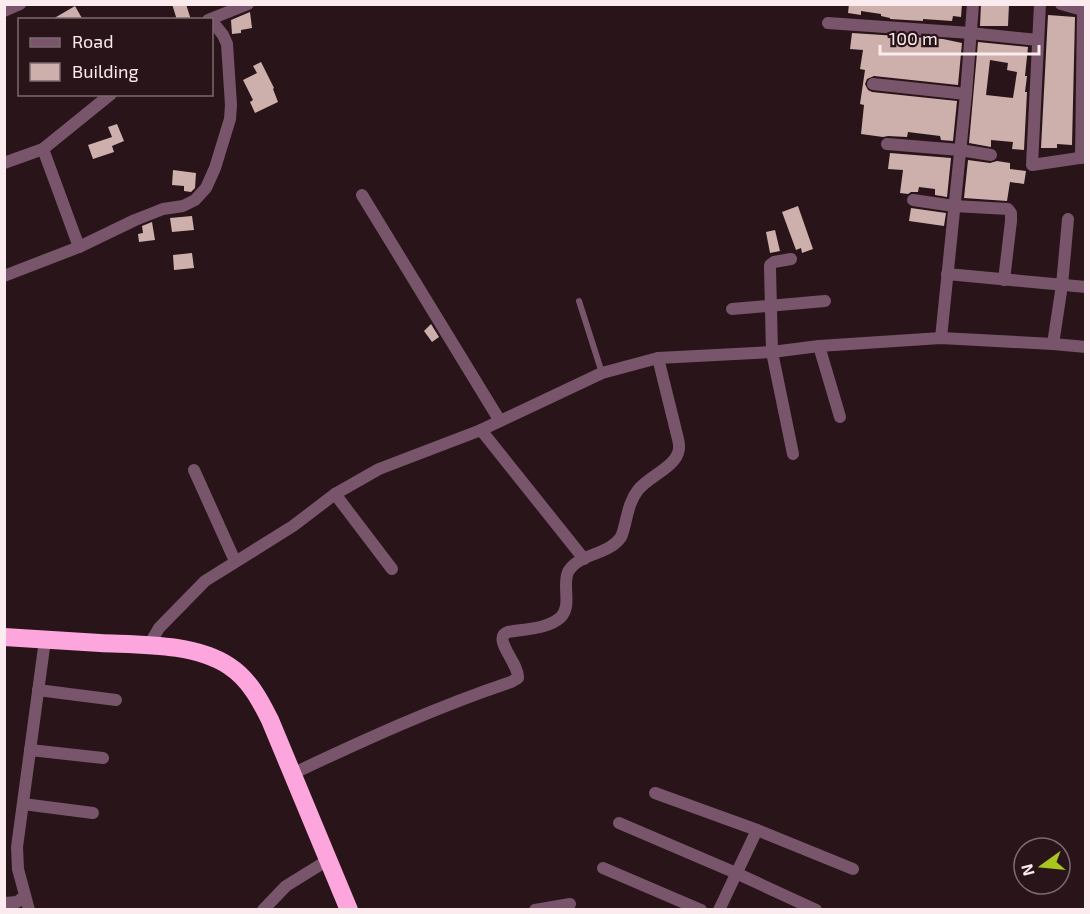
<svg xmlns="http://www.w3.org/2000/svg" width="1090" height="914" viewBox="0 0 1090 914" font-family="'Exo 2',sans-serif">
  <rect width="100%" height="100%" fill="#291419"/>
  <g fill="#cdb0ab" fill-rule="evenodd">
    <polygon points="172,4 186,4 191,20 177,20"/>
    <polygon points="849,4 962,4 961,17 953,16 952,21 923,19 923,21 890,19 890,18 881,16 881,14 861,11 861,15 848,13"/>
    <polygon points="981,4 1009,4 1008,26 980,26"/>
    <polygon points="75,6 83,20 51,20"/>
    <polygon points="250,12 252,28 241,30 241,33 232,34 231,20"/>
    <polygon points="1048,15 1075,17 1072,145 1057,144 1057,148 1041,148"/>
    <polygon points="852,33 943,39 962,43 958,85 874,76 867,79 865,84 868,90 872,92 957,101 953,141 941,140 940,136 908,132 907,137 888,136 883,137 861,134 864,105 860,104 865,70 860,69 863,50 850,49"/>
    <path d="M978 42 1028 47 1025 76H1027L1025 92H1027L1024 150 1012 149 1013 142 991 140V147L969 143ZM990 60 1008 63 1007 70 1017 72 1013 98 986 95Z"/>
    <polygon points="261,62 274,88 273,89 278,102 255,113 250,102 253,100 243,80 257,73 253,66"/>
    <polygon points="117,124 124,141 112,146 114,152 93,159 88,145 112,137 108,127"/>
    <polygon points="890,153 951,158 947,197 935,195 935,189 919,187 918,192 911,192 908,194 900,193 903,170 888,169"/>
    <polygon points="968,160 990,163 997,161 1010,163 1010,169 1026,171 1024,184 1010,182 1007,201 964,198"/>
    <polygon points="173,170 196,173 195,188 191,192 184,191 184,186 172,185"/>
    <polygon points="798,206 813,249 802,253 801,248 796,250 782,212"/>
    <polygon points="911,208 946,213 944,226 909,221"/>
    <polygon points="192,216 194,230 172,232 170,218"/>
    <polygon points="152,222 155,240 139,242 138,234 143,233 142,226"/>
    <polygon points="775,230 780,251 770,253 766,232"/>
    <polygon points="192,253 194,268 174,270 173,255"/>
    <polygon points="431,324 439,337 432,342 424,331"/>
  </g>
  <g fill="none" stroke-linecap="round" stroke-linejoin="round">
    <polyline stroke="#78556b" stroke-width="6" points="579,301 602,373"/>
    <g stroke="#78556b" stroke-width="12">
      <polyline points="1040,4 1032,165 1086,157"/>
      <polyline points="1061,4 1086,11"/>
      <polyline points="4,11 20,4"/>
      <polyline points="208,20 248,4"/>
      <polyline points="828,23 970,33 1038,40"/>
      <polyline points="873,84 966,94"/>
      <polyline points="887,144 960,150 991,155"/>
      <polyline points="43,149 79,247"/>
      <polyline points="1081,158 1083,10"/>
      <polyline points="4,163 43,149 111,94"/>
      <polyline points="362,195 500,421"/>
      <polyline points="913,200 954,206 1008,209 1011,213 1011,221 1004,280"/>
      <polyline points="791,259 774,262 770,265 770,268 772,352 793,454"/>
      <polyline points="947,274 1086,287"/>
      <polyline points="4,276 79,247 135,220 163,209 183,206 195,200 206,188 215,168 230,119 231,105 227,44 223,35 212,21"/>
      <polyline points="732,309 825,301"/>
      <polyline points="941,338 966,94 973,4"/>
      <polyline points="1053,344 1062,285 1068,219"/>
      <polyline points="819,346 840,417"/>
      <polyline points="481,430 584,559"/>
      <polyline points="194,470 235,561"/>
      <polyline points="335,494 392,569"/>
      <polyline points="149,645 159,628 205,581 293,526 335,494 379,469 481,430 602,373 658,358 772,352 819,346 941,338 1053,344 1086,347"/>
      <polyline points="38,690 116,700"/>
      <polyline points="30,750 103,758"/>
      <path d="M292 774C364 740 436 707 511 682L518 678C519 663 491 638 508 632 525 629 548 629 561 617 572 605 562 586 568 572 578 553 608 556 621 537 623 533 624 528 625 524 628 512 630 500 638 490 648 477 673 468 678 453 680 448 679 443 678 439L658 358"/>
      <polyline points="655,793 757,830 853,869"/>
      <polyline points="23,804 93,813"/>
      <polyline points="619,823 736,873 816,910"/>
      <polyline points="603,868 701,910"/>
      <polyline points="4,903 17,902 25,896"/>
      <polyline points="29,910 18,869 17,847 45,640"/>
      <polyline points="263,910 286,886 328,860"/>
      <polyline points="535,910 570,904"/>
      <polyline points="719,910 757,830"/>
    </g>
    <path stroke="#fca6dd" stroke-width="18" d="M4 637C36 639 68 641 100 643 141 645 194 643 229 666 249 679 260 700 270 720L349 910"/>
  </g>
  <rect width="1090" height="914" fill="none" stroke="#fbebee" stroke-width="12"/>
  <rect x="18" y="18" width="195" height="78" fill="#291419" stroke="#7d6a6e" stroke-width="1.5"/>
  <rect x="30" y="38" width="30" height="9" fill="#78556b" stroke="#7d6a6e" stroke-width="1.5"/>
  <text x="72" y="48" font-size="18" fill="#fbebee">Road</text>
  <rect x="30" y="63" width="30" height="18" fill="#cdb0ab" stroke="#7d6a6e" stroke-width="1.5"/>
  <text x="72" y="78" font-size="18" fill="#fbebee">Building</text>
  <g transform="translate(1042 866) rotate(255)"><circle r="28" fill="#291419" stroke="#7d6a6e" stroke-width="1.5"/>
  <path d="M0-4.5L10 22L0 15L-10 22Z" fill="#a7c71e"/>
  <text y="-9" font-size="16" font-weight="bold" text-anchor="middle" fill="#fbebee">N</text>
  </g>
  <path d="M880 45v9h159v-9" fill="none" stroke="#fbebee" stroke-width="3"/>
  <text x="889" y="45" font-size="18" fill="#fbebee" stroke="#291419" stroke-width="4.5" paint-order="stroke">100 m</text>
</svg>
